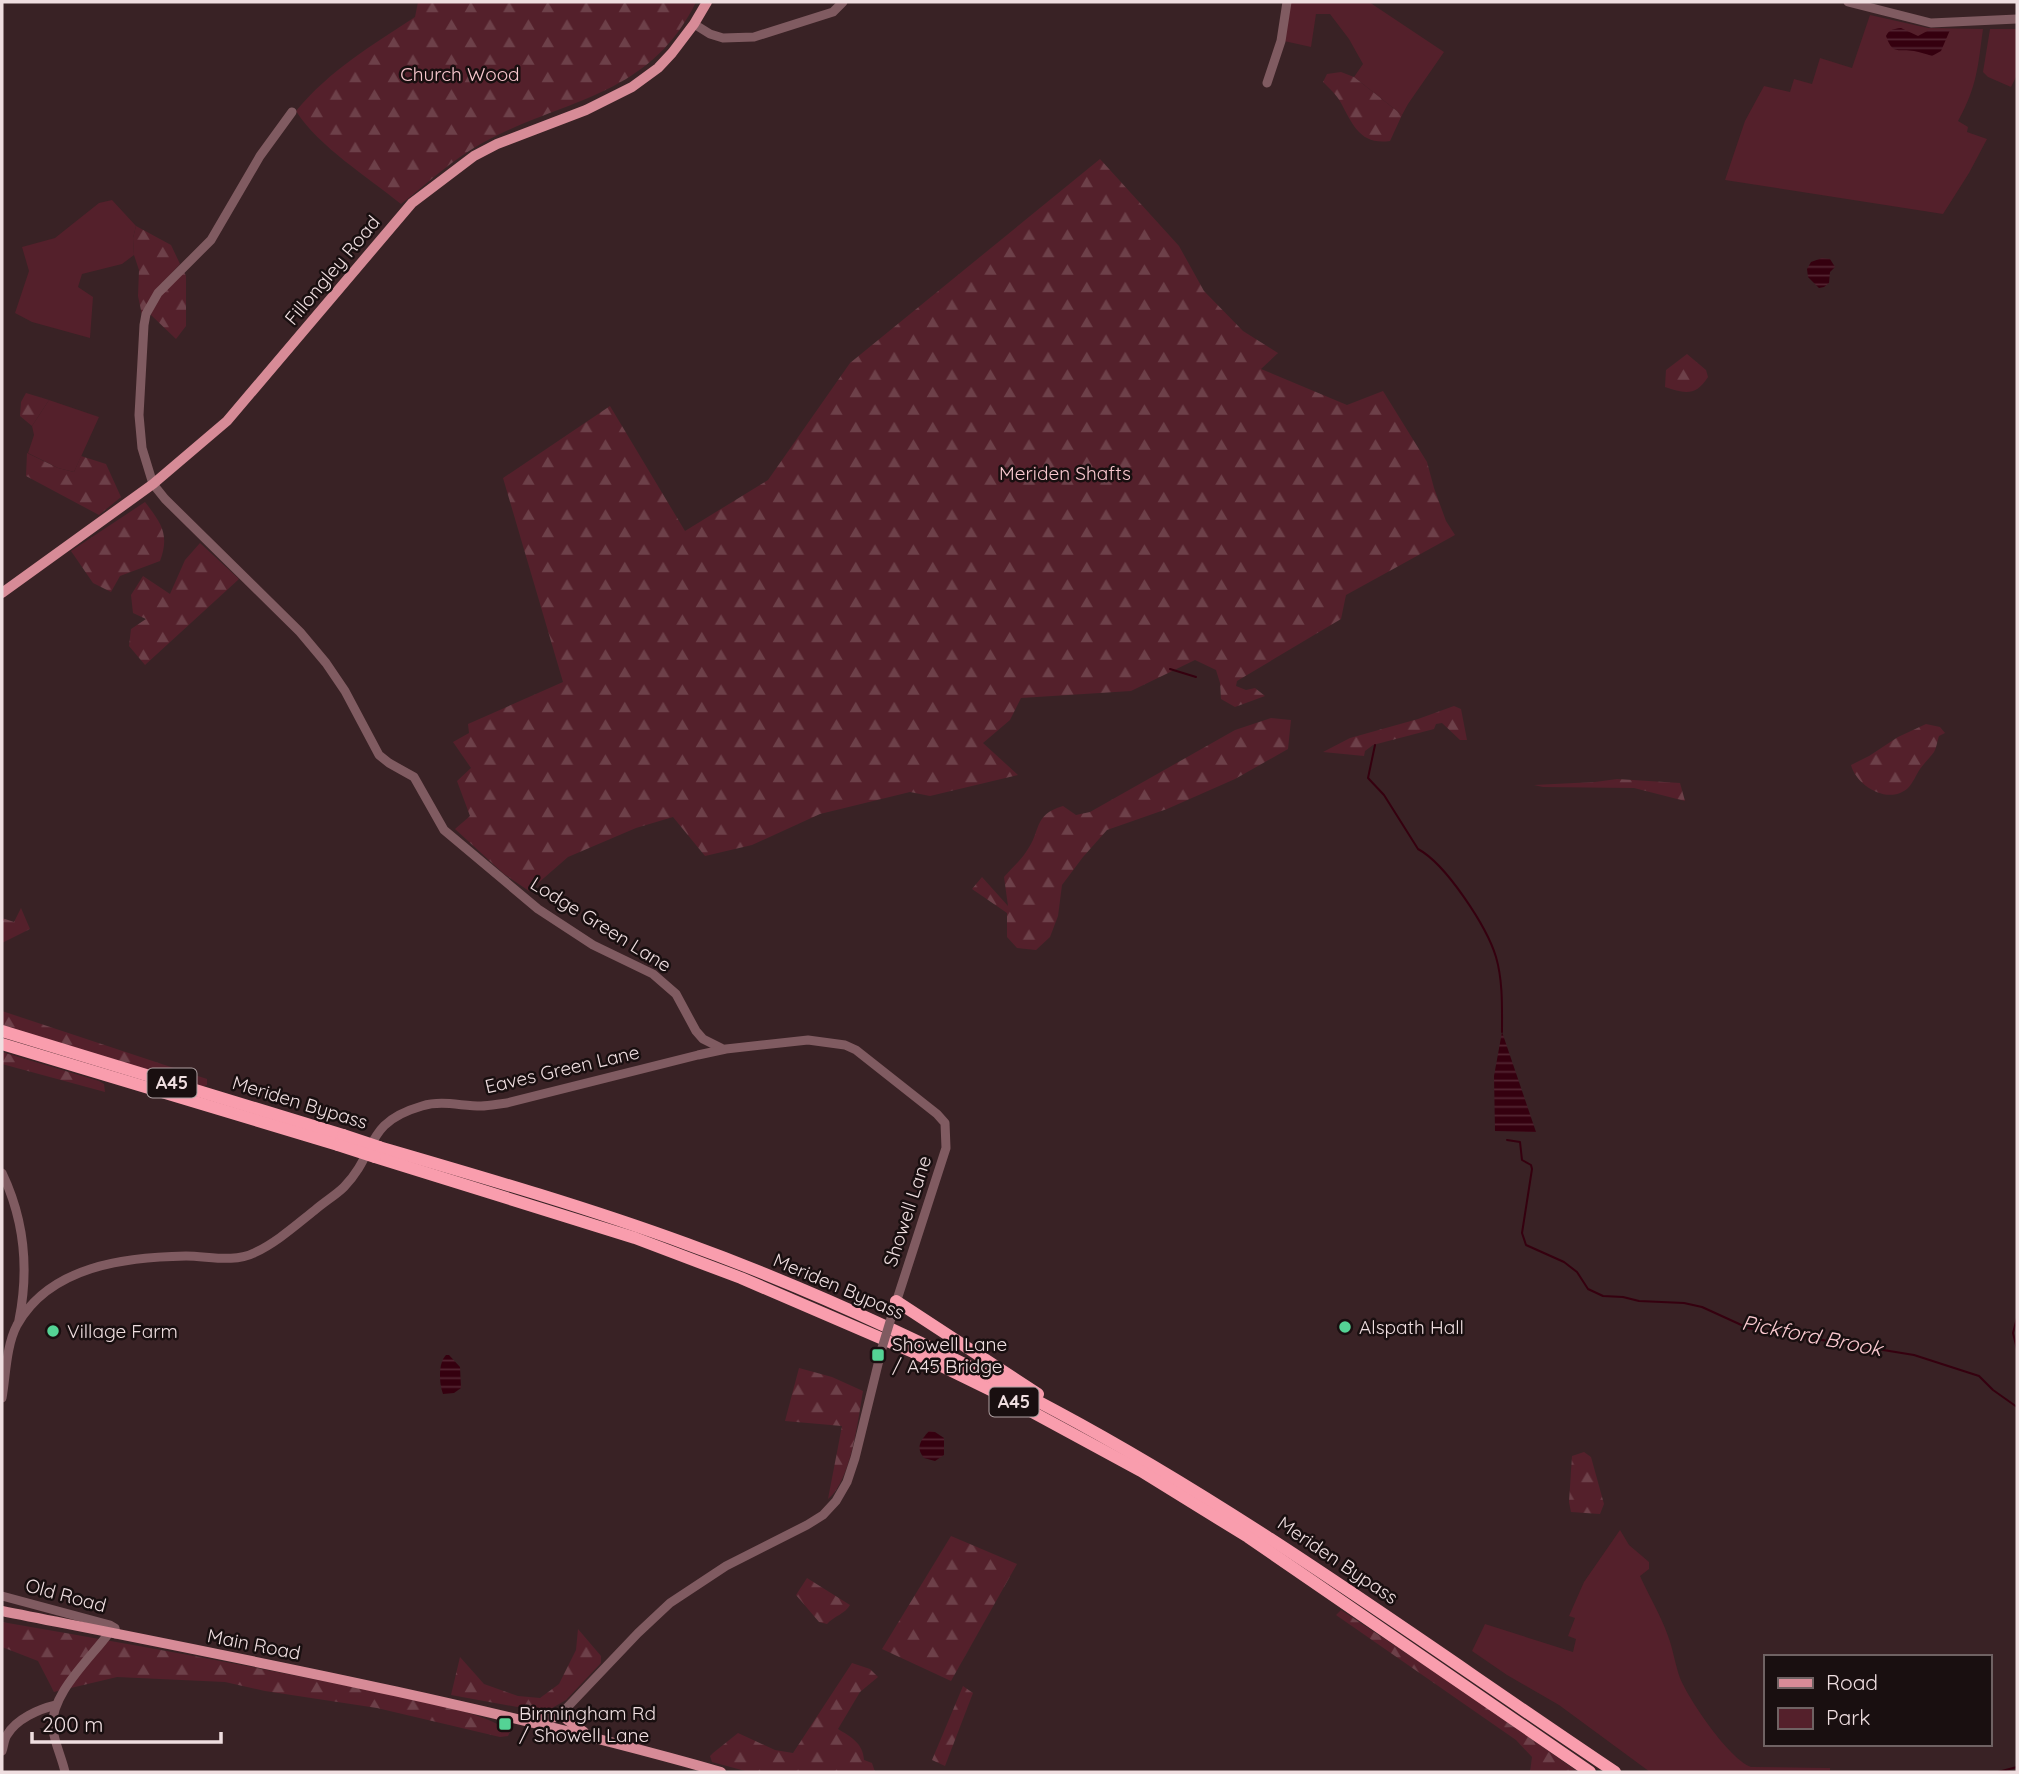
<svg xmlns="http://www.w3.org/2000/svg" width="2019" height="1774" viewBox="0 0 2019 1774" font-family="Quicksand,sans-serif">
  <defs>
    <pattern id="forest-firs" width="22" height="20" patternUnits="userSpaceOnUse" patternTransform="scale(1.75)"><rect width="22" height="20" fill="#54202b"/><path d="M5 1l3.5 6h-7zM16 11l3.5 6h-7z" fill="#6d4049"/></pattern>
    <pattern id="water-rules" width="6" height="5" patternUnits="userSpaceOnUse" patternTransform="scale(1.75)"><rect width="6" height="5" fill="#35000f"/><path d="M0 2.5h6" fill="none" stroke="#532532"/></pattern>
  </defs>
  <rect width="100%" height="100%" fill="#392225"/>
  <g fill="#54202b">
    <polygon points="1290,2 1369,2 1444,52 1408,104 1402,115 1354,77 1363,64 1349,39 1330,14 1316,14 1311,47 1284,41"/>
    <path d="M1870 15 1928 28 1983 29C1978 66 1977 87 1958 121L1968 127 1967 132 1987 139 1969 173 1943 214 1725 180 1745 121 1764 86 1790 92 1794 79 1812 84 1820 58 1852 68Z"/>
    <polygon points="1990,29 2017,29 2017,75 2011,87 1988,77 1983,72"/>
    <polygon points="112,200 136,226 133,238 134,255 122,264 82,274 78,287 93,297 90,338 32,322 15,313 29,271 22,247 55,238 99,203"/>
    <polygon points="49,400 99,417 74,472 58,468 28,453 34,435 32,426"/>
    <path d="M1620 1530 1629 1545 1649 1562V1569L1640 1576C1649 1596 1661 1616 1668 1636 1673 1649 1675 1664 1680 1678 1689 1700 1729 1759 1751 1767L1830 1768V1772H1650L1559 1705 1507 1675 1472 1651 1485 1624 1573 1652 1576 1639 1568 1636 1575 1618 1569 1616 1584 1582Z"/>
  </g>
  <g fill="url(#forest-firs)">
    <path d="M418 2H696C646 104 553 98 469 151 445 166 423 187 401 204 368 177 319 147 296 111 329 71 372 45 415 17Z"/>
    <path d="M1341 72 1354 77 1402 115 1390 141C1360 145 1353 125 1341 103 1337 95 1329 88 1323 82L1327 74Z"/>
    <polygon points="1100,159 1179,246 1204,291 1243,331 1278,353 1261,369 1347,405 1383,391 1427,462 1434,488 1446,521 1455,535 1346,595 1341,619 1237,681 1236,686 1246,690 1255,688 1265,696 1235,707 1221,699 1220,683 1216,670 1195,660 1131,691 1021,698 1010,720 983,743 1018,775 930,796 910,792 820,814 752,845 705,856 673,817 636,828 568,857 529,891 504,874 455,829 470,816 457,781 471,768 453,742 469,733 468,724 563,682 503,478 610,406 685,531 768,480 850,363"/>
    <polygon points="136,226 171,245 180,264 155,291 142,315 138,296 139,270 134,255 133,238"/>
    <polygon points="183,270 186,276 186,326 176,339 151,315 154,304"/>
    <path d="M1687 354 1706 370 1708 377C1696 396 1685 394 1665 387L1666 370Z"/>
    <polygon points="26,393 49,400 32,426 20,416 21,402"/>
    <polygon points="27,453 58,468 74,472 81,456 106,464 121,497 99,515 26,476"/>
    <path d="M145 502C161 523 170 534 160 561L120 576 111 592 93 583 71 551Z"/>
    <polygon points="200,543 239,579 145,665 129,646 131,629 146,619 133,613 131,595 143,576 170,594 185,560"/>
    <polygon points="1454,706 1461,709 1467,740 1460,740 1442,723 1436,724 1434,729 1373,745 1365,751 1364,756 1323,752 1350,738 1418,719"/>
    <path d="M1271 718 1291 720 1288 749 1235 779 1167 809 1107 830 1083 857 1062 885 1058 916 1050 937 1036 950 1017 948 1007 937V913L972 889 982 877 1008 906 1004 877C1011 869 1020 861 1026 852 1042 831 1032 815 1063 806L1076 815 1090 812 1235 730Z"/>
    <path d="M1926 724 1940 727 1945 733 1939 736C1937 741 1937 747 1934 752 1930 758 1924 763 1920 769 1916 775 1913 783 1908 788 1888 806 1856 785 1851 765L1869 756 1898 737Z"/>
    <polygon points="1617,779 1680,783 1685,801 1634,788 1543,787 1534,785 1595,782"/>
    <polygon points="21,908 30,929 2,943 2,918 14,922"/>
    <polygon points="2,1011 207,1079 207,1085 200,1087 2,1026"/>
    <polygon points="2,1052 99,1081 104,1084 105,1092 2,1064"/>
    <path d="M799 1368 832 1377 863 1391C858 1420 851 1481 828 1499L842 1426 785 1421Z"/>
    <polygon points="1584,1452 1591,1457 1604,1504 1600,1514 1571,1512 1569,1502 1572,1456"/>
    <polygon points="951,1536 1017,1564 951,1681 882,1649"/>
    <path d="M807 1578 850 1605C845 1614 834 1616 827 1624L819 1622 796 1595Z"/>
    <polygon points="1341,1610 1465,1692 1578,1772 1530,1772 1532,1757 1516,1740 1336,1615"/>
    <path d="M2 1622C126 1643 250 1666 374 1691 408 1699 485 1711 510 1732L508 1736 500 1737 377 1708 265 1691 225 1682 117 1677 54 1692 38 1661 2 1647Z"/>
    <polygon points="578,1629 601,1656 601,1663 566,1700 545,1712 451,1695 460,1657 484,1684 518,1696 540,1698 559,1684 576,1650"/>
    <path d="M852 1663 870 1669 878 1677 860 1692 838 1729C851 1737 863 1743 864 1760L872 1763 875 1772H749L712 1762 710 1756 713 1753 738 1733 775 1750 793 1753Z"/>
    <polygon points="963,1686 973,1693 945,1766 932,1760"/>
  </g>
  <g fill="url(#water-rules)">
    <path d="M1901 28 1918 36 1929 30H1950L1941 51 1932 56C1926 54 1920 52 1914 51 1898 48 1893 56 1886 36 1889 29 1894 29 1901 28Z"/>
    <polygon points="1822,258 1830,259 1835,267 1830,272 1829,283 1824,287 1819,288 1808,277 1807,269 1811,262"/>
    <polygon points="1502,1032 1536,1132 1495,1131 1494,1076"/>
    <path d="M446 1355H449L460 1367 461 1388 454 1393 443 1394C439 1383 438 1363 446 1355Z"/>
    <path d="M929 1431 935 1432 944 1438V1455L935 1461 924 1458C915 1447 921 1440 929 1431Z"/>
  </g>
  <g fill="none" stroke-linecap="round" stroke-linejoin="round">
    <g stroke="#35000f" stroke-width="2">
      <polyline points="1170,669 1196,677"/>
      <path d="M1375 745 1368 778 1384 795 1418 849C1446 864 1487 927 1496 957 1503 981 1502 1008 1502 1032"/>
      <polyline points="1507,1140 1520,1142 1522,1160 1531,1165 1532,1169 1522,1233 1526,1245 1564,1262 1577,1272 1588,1289 1603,1296 1623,1297 1639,1301 1684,1303 1702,1307 1748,1328 1914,1355 1979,1376 1993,1390 2017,1407"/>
      <polyline points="2017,1318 2013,1333 2017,1349"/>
      <polyline points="1998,1772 2017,1767"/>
    </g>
    <g stroke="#805b61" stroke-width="9">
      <polyline points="1848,2 1931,23 2017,19"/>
      <polyline points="694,24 710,34 723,38 754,37 833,12 843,2"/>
      <polyline points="1267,83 1281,41 1287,2"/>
      <polyline points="292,112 260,156 211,240 158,293 146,314 144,325 139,415 142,448 153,484 165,499 300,632 326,663 345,691 379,755 389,763 414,777 444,830 538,909 593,945 653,974 676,994 696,1031 703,1039 721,1048"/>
      <path d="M2 1173C24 1219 29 1270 19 1320"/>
      <path d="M2 1398C6 1375 6 1346 17 1325 50 1266 125 1257 186 1256 208 1256 234 1263 254 1253 276 1243 296 1225 315 1210 324 1202 336 1195 344 1187 378 1152 363 1123 422 1106 442 1100 461 1106 481 1106 489 1106 498 1104 507 1103L698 1055 726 1049 808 1040 845 1045 856 1050 937 1114 945 1123 946 1148 892 1315"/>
      <polyline points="2,1596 110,1625 115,1628 116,1634"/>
      <polyline points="559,1716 638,1633 670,1603 726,1566 807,1525 823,1515 836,1501 847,1482 855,1458 882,1348"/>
      <path d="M2 1751C4 1746 4 1739 7 1735 16 1719 39 1709 56 1705"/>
      <path d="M65 1772C62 1758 55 1744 53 1730 48 1696 90 1659 109 1633"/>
    </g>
    <g stroke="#d78b97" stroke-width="10">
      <polyline points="2,593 153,484 227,421 412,203 474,156 497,144 586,110 632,87 658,68 672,53 694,24 707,2"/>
      <path d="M2 1611C243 1659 485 1705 721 1772"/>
      <polyline points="537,1720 562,1716 584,1732"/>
    </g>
    <g stroke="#f99dad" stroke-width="12">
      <polyline points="2,1031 343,1135"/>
      <polyline points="2,1044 338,1145"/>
      <path d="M379 1147C482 1177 586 1207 687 1244 814 1290 937 1348 1056 1411 1252 1516 1431 1649 1615 1772"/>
      <polyline points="375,1157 635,1238 741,1278 913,1352 999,1394 1141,1471 1248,1537 1590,1772"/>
      <polyline points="896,1301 1038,1394"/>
    </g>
    <polyline stroke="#805b61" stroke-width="9" points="882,1348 892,1315"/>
    <g stroke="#f99dad" stroke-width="12">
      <polyline points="343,1135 379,1147"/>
      <polyline points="338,1145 375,1157"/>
    </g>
  </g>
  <g fill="#54d395" stroke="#190f10" stroke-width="2.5">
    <circle cx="1345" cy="1327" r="7"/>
    <circle cx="53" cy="1331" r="7"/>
    <rect x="871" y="1348" width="14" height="14" rx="3.5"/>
    <rect x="498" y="1717" width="14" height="14" rx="3.5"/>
  </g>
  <g text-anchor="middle" stroke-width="5" stroke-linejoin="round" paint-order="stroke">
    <g fill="#190f10" stroke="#afa0a2" stroke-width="2">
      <rect x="147.5" y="1068.5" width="49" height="29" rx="5"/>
      <rect x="989.5" y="1387.5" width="49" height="29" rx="5"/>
    </g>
    <g font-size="18" font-weight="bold" fill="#efdee0">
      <text x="172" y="1089">A45</text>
      <text x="1014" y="1408">A45</text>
    </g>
    <g font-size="19" fill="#f9c8cf" stroke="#190f10">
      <text x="460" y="81">Church Wood</text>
      <text x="1065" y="480">Meriden Shafts</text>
    </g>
    <g font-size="19" fill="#efdee0" stroke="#190f10">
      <text transform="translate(332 270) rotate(-50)" y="7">Fillongley Road</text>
      <text transform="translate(601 924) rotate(32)" y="7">Lodge Green Lane</text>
      <text transform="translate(562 1069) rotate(-13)" y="7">Eaves Green Lane</text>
      <text transform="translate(300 1102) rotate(17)" y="7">Meriden Bypass</text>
      <text transform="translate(907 1211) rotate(-72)" y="7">Showell Lane</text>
      <text transform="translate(839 1286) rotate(23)" y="7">Meriden Bypass</text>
      <text transform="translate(1338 1560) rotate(34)" y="7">Meriden Bypass</text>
      <text transform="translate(66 1595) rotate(15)" y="7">Old Road</text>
      <text transform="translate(254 1644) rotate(11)" y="7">Main Road</text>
    </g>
    <g font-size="19" fill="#efdee0" stroke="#190f10" text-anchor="start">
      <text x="1359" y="1334">Alspath Hall</text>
      <text x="67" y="1338">Village Farm</text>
      <text x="892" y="1351">Showell Lane<tspan x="892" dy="22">/ A45 Bridge</tspan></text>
      <text x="519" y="1720">Birmingham Rd<tspan x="519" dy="22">/ Showell Lane</tspan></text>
    </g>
    <g font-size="21" font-style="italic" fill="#fbcad1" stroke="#190f10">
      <text transform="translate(1812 1336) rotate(11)" y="7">Pickford Brook</text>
    </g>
  </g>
  <rect width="2019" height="1774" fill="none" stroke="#efdee0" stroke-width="7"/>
  <rect x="1764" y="1655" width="228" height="91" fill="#190f10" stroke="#6f6263" stroke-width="2"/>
  <rect x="1778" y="1678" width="35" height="10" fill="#d78b97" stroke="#6f6263" stroke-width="2"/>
  <text x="1826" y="1690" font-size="21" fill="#efdee0">Road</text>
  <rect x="1778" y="1708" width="35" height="21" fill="#54202b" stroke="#6f6263" stroke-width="2"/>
  <text x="1826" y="1725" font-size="21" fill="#efdee0">Park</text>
  <path d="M32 1732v10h189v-10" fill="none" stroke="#efdee0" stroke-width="3.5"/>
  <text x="42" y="1732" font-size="21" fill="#efdee0" stroke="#190f10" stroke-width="5" paint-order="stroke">200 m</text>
</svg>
